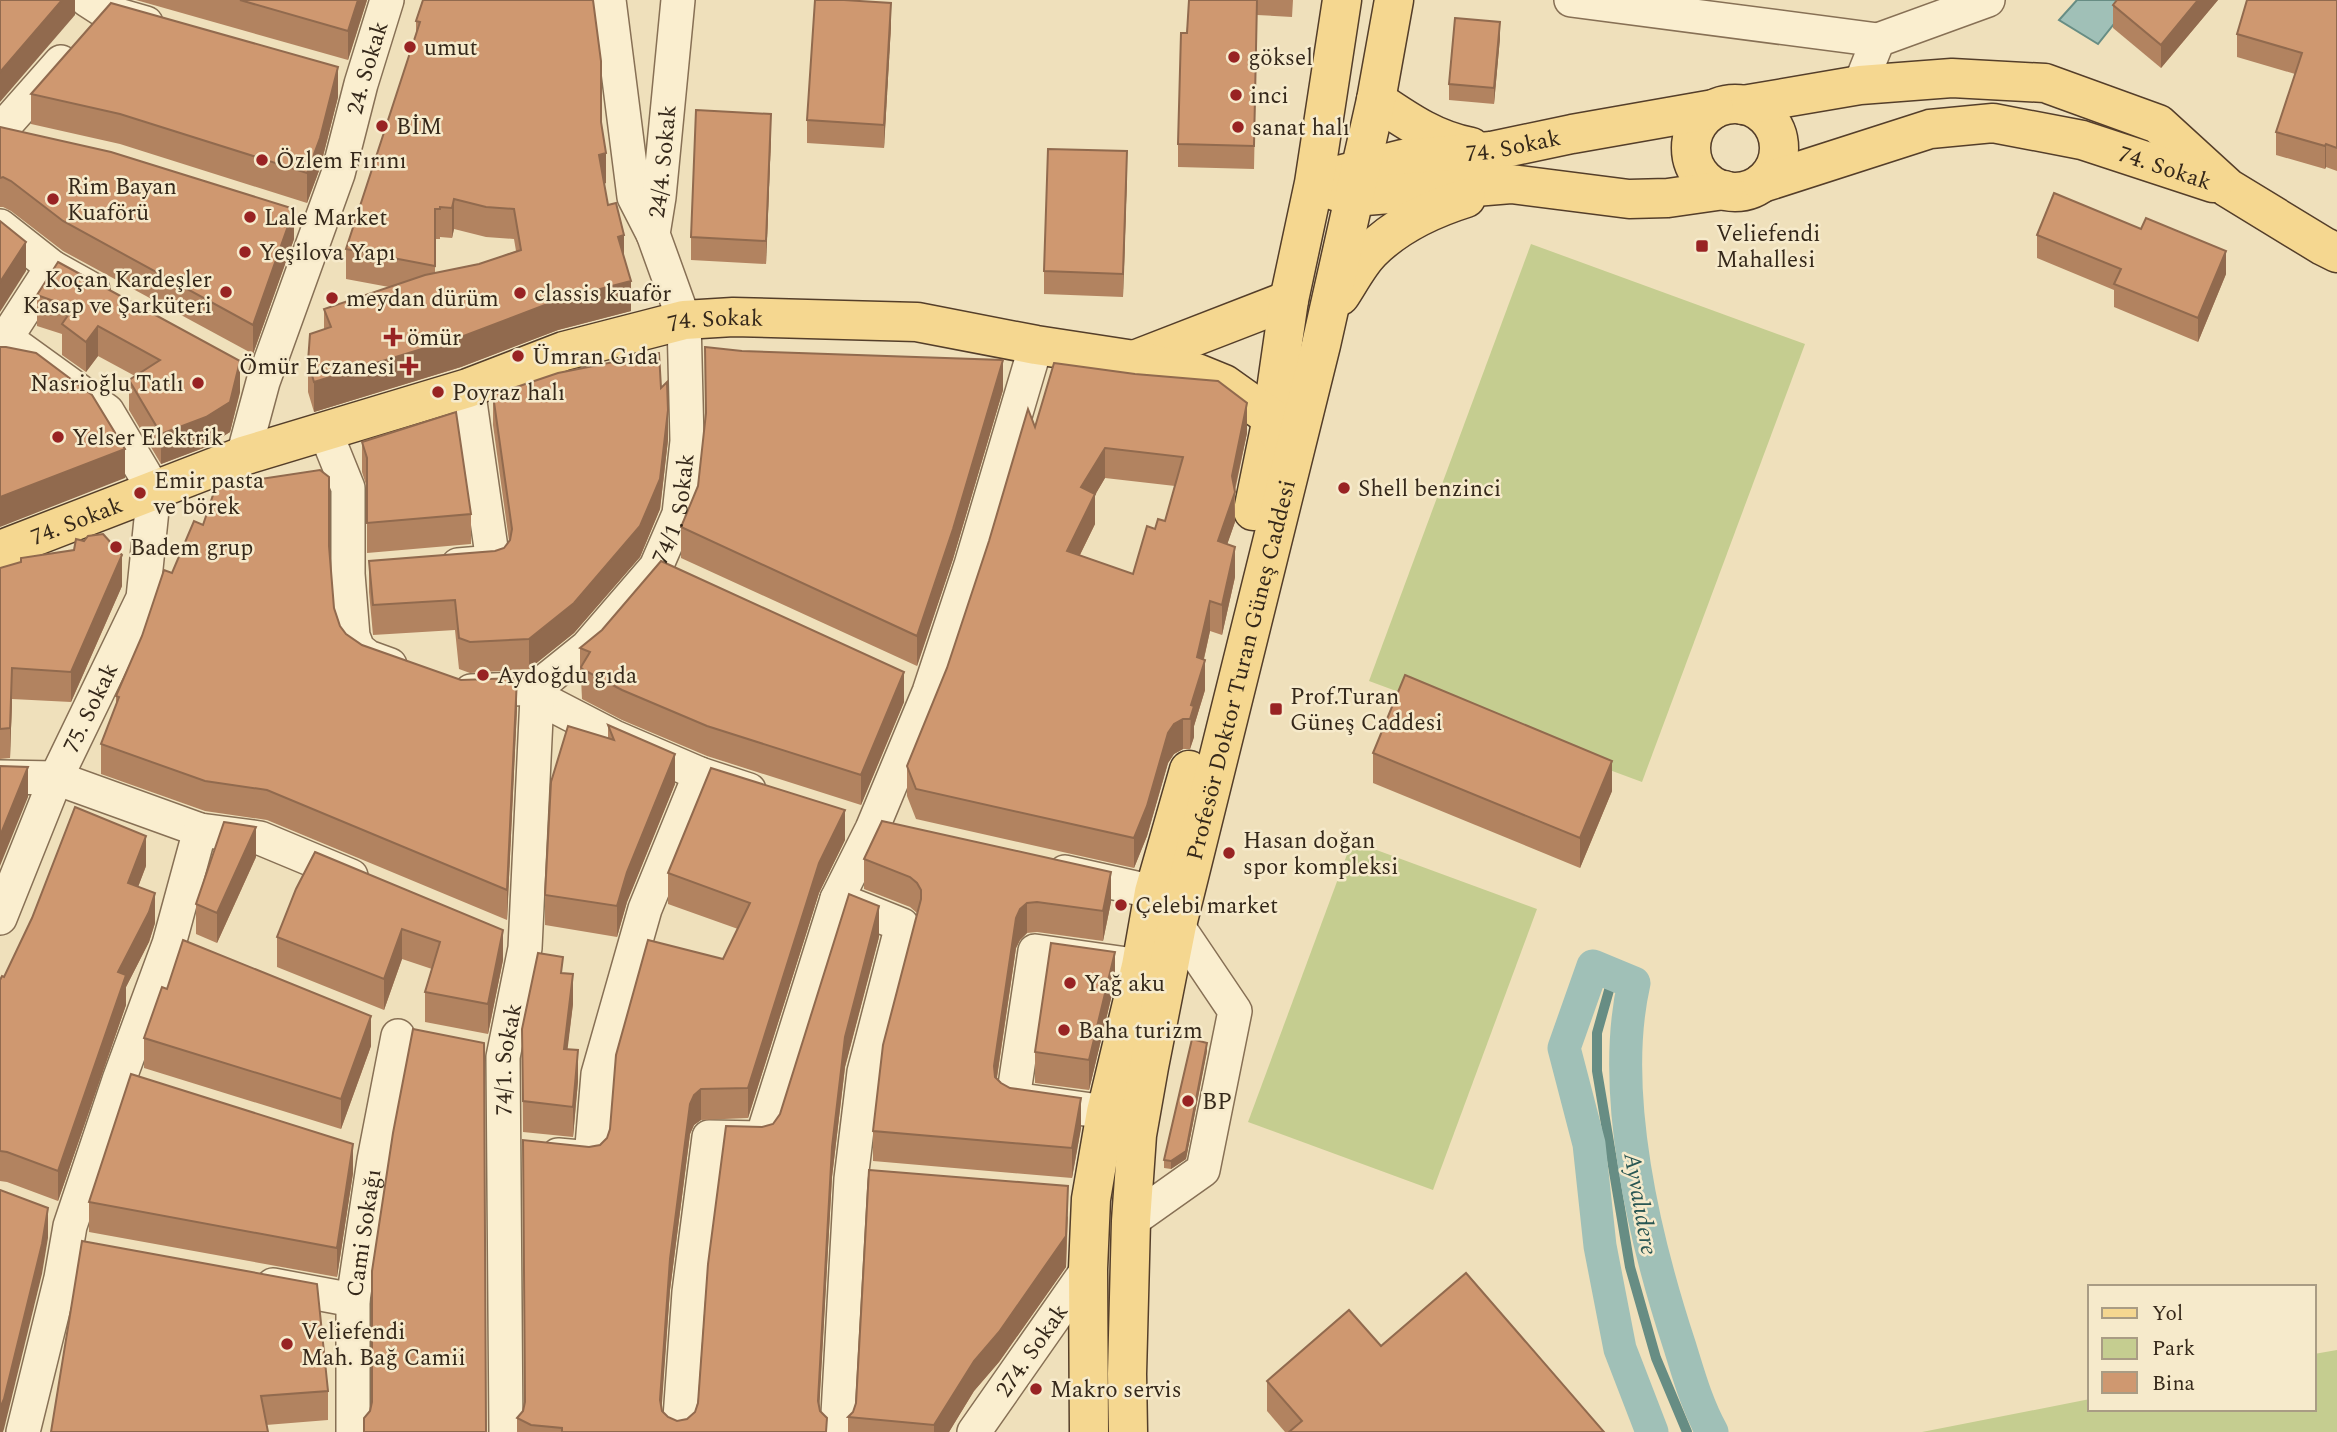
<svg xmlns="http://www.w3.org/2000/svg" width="2337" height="1432" viewBox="0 0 2337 1432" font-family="Spectral,serif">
  <rect width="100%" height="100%" fill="#efe0bb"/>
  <g fill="#c5cd90">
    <polygon points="1531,244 1805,344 1642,782 1369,681"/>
    <polygon points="1352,841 1537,909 1433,1190 1248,1122"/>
    <polygon points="2337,1350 2337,1432 1922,1432 2090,1399 2090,1409 2314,1409 2314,1354"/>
  </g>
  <polygon fill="#a0c0b7" stroke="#678d84" stroke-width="2" points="2077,0 2133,0 2098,44 2059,20"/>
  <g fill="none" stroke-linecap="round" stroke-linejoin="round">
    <polyline stroke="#678d84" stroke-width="10" points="1613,976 1597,1033 1597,1071 1630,1267 1656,1358 1687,1432"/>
    <path stroke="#a0c0b7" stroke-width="33" d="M1652 1432 1620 1349 1600 1246 1589 1144 1564 1048 1593 966 1634 983C1609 1093 1645 1241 1680 1347 1689 1376 1697 1405 1712 1432"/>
    <g stroke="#877055" stroke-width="36">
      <g id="minor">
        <polyline points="87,0 104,11 146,23"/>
        <polyline points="609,0 634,197 653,234"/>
        <polyline points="1571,0 1878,40"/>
        <polyline points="1860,85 1878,40 1988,0"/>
        <polyline points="0,131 61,62"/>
        <polyline points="0,226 52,267 93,290"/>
        <polyline points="0,359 6,338 52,267"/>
        <polyline points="325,431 348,488 348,574 353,636 358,649 368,657 390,665"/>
        <path id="s1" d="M243 456 263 382 338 174 361 84 387 0"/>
        <polyline points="458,565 493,562 468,388"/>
        <path id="s2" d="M471 691 536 688 587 647 656 567 679 514 687 441 684 320 653 234 659 197 678 0"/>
        <polyline points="537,697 614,737 700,774 749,790"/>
        <polyline points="0,777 56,778 200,830 260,838 351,876"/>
        <polyline points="1065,872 1154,892"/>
        <path id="s3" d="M0 918 56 778 143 598 154 490 107 411 6 338"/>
        <polyline points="1106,1112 1013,1099 1035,951 1141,966"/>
        <polyline points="558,1155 591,1158 598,1074 645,909 700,774"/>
        <polyline points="1131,1221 1203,1170 1235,1011 1177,925"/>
        <polyline points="273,1285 353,1300"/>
        <polyline points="23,1432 61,1278 70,1226 119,1080 169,944 200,830"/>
        <path id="s4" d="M353 1432V1300L374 1160 398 1036"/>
        <path id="s5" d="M506 1432 503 1057 525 948 537 697 536 688"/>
        <polyline points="679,1432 689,1292 709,1137 762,1138 837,899 872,829 929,692 971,565 1036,345"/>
        <polyline points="837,1432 851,1179 864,1072 902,925 837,899"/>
        <path id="s6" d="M974 1432 1088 1269"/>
      </g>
    </g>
    <g stroke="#543e2a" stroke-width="41">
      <g id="major">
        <path d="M1376 100C1407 121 1434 140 1471 147"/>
        <circle cx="1735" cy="148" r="44"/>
        <polyline points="1743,105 1860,85 1952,78 2045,83 2158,124 2228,188 2323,246 2337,253"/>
        <path id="s7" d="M1339 175 1403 159 1491 151 1572 134 1714 109"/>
        <path id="s8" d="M1762 183 1930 129 1993 123 2082 140 2213 183"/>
        <polyline points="1332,190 1353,197 1511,184 1629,199 1668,198 1724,190"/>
        <path d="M1340 296C1350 281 1359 263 1371 251 1397 225 1431 209 1466 198"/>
        <polyline points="1134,360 1289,300"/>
        <polyline points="1253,511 1272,418 1289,300 1314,183 1342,0"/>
        <path id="s9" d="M0 550 243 456 468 388 564 351 684 320 733 317 917 322 1036 345 1134 360 1197 373 1224 384 1272 418 1281 437"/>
        <polyline points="1089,1432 1088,1269 1091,1199 1106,1112 1141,966 1154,892 1189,770"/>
        <path id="s10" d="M1128 1432 1127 1374 1131 1221 1137 1135 1149 1067 1177 925 1321 345 1376 100 1394 0"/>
      </g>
    </g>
    <use href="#minor" stroke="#faeecf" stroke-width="33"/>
    <use href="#major" stroke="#f5d790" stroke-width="38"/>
  </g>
  <g fill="#b28360" fill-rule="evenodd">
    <polygon points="136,0 367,0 348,60"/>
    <path d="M423 0 601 124 606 183 604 184 608 205 624 259 631 311 558 330 461 367 314 412 308 392V362L324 329V309L389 287 346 279V249L416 35V21ZM454 229 486 237 514 239 516 251 479 264 435 273V239H440V237L452 238Z"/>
    <polygon points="1189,0 1293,0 1292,17 1257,15 1254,169 1178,167 1178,144"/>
    <polygon points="2117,0 2218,0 2161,68 2113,28 2113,5"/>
    <polygon points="2337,0 2337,171 2326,167 2325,169 2276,155 2276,132 2295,74 2237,57 2237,34"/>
    <polygon points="891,26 884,148 807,143 807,120"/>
    <polygon points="1500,38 1494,104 1449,100 1449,84"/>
    <polygon points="31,94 338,97 320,168 307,203 120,144 31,124"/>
    <polygon points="0,127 294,239 253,354 63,251 11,211 3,207 0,207"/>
    <polygon points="771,137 766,264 691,260 691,237"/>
    <polygon points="1127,174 1123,297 1044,294 1044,271"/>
    <polygon points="2037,235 2226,274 2198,342 2114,307 2114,290 2037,258"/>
    <polygon points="58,262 240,392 230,432 206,447 161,464 129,410 129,380 135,376 98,356 86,372 62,355 62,334 37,326 37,295"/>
    <polygon points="705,347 1003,390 953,559 917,666 681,558 681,527 698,486 706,418"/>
    <polygon points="661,388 668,440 660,509 640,557 574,633 529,669 470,673 459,669 455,630 373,635 369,592 369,561 495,551 504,548 509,541 493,425 493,395"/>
    <path d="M1035 427 1247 433 1235 491V522L1227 544 1235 577 1222 635 1210 631 1204 659 1205 690 1194 726V737L1190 749H1183L1174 754 1168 763 1147 836 1134 868 916 819 907 796V766L947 668ZM1105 478 1175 486 1165 521 1155 529 1133 574 1080 555 1095 524V495Z"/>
    <polygon points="362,442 471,514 471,544 367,553 367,488 362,472"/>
    <polygon points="203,525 329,546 334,608 340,626 346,634 362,645 517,708 507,920 267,820 205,811 101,774 101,744 116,705 116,696 172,573"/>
    <polygon points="0,568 122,586 71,702 12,699 10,758 0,759"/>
    <polygon points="580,648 904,702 861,805 707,756 622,720 582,699 581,678 580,678"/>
    <polygon points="608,725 675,784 627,902 617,937 545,925 545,895 608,738"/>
    <polygon points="1373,753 1612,791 1580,868 1373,783"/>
    <polygon points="845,840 819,893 748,1118 701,1120 694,1125 690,1134 670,1290 661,1408 662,1411 668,1417 677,1421 687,1419 695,1412 762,1127 773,1124 780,1114 879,937 845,1067 832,1177 819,1407 827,1432 517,1432 517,1418 523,1411 589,1147 600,1145 607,1138 723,959 738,929 668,904 668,873"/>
    <polygon points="256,857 217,943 196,934 196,904"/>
    <polygon points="864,859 1111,902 1103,941 1037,932 1027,933 1020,940 1016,948 997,1078 1001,1083 1081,1128 1072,1178 873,1161 873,1131 917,913 910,907 864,889"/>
    <polygon points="146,866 138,887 155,923 149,942 126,987 126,1005 58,1201 7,1182 0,1181 0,980"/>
    <polygon points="296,889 503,960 488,1034 425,1022 425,992 432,969 402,959 384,1010 277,967 277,937"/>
    <polygon points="563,973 573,1004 567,1049 578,1081 573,1137 523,1132 522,1029"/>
    <polygon points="1115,982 1089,1090 1035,1083 1035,1052"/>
    <polygon points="167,989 371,1046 341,1129 144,1068 144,1038"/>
    <polygon points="1207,1051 1186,1159 1171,1169 1164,1168 1164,1160"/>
    <polygon points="353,1173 337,1277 89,1232 89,1202"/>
    <polygon points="1068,1216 1066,1267 999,1362 974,1391 949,1432 848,1432 848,1417"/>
    <polygon points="82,1241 328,1391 328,1420 266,1425"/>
    <polygon points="1381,1346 1604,1432 1285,1432 1267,1411 1267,1381"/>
  </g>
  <g fill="#916a4e">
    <polygon points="62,0 75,0 75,15 0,102 0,72"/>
    <polygon points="358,0 367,0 348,60 348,31"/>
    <polygon points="2198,0 2218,0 2161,68 2161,45"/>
    <polygon points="891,3 891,26 884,148 884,125"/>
    <polygon points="1500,22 1500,38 1494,104 1494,88"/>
    <polygon points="338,67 338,97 320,168 307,203 307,173"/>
    <polygon points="771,114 771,137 766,264 766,241"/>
    <polygon points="2326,144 2326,167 2325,169 2325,146"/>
    <polygon points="1127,151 1127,174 1123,297 1123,274"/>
    <polygon points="606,153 606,183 599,185 599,155"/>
    <polygon points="454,199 454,229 452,238 452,208"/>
    <polygon points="294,209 294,239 253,354 253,325"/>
    <polygon points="624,235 624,265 618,237"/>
    <polygon points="26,242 26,271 0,312 0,282"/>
    <polygon points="2226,251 2226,274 2198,342 2198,318"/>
    <polygon points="631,281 631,311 558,330 461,367 314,412 314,382 558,300"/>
    <polygon points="98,326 98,356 86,372 86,342"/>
    <polygon points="1003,360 1003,390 953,559 917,666 917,636"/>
    <polygon points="240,361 240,392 230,432 206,447 161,464 161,434"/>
    <polygon points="1247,403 1247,433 1234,492 1235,522 1218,571 1218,541"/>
    <polygon points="668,410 668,440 660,509 640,557 574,633 529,669 529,639"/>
    <polygon points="1105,448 1105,478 1095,495 1095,524 1067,581 1067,551 1081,487"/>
    <polygon points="125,449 125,478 0,527 0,497"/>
    <polygon points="1235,547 1235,577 1222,635 1222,605"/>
    <polygon points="122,555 122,586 71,702 71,672"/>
    <polygon points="1210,601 1210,631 1199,680 1205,660 1205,690 1194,726 1194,737 1190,749 1191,705 1197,657"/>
    <polygon points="12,668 12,699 10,758 10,728"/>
    <polygon points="904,672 904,702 861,805 861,775"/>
    <polygon points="517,678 517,708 507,920 507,890"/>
    <polygon points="1183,719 1183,749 1174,754 1168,763 1147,836 1134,868 1134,838 1168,733 1174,724"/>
    <polygon points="675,754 675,784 627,902 617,937 617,906 627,872"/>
    <polygon points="1612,761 1612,791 1580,868 1580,838"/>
    <polygon points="28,767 28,797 0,866 0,836"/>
    <polygon points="845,810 845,840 819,893 748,1118 748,1088 819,863"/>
    <polygon points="256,827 256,857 217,943 217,913"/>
    <polygon points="146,836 146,866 128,913 128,883"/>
    <polygon points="1111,872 1111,902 1103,941 1103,911"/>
    <polygon points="155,893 155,923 149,942 126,987 126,1005 58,1201 58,1171 118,972"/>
    <polygon points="1027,903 1027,933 1020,940 1016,948 994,1096 994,1066 1016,918 1020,909"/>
    <polygon points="879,906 879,937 845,1067 832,1177 818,1431 818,1401 832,1147 845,1037"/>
    <polygon points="402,929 402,959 384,1010 384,979"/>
    <polygon points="503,930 503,960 488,1034 488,1004"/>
    <polygon points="1115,952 1115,982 1089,1090 1089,1060"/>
    <polygon points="573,974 573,1004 564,1079 564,1049"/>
    <polygon points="371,1016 371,1046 341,1129 341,1099"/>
    <polygon points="1207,1043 1207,1051 1186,1159 1171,1169 1171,1161"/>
    <polygon points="578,1050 578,1081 573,1137 573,1107"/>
    <polygon points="701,1089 701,1120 694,1125 690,1134 670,1290 660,1431 660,1400 670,1259 690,1104 694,1095"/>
    <polygon points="1081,1098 1081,1128 1072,1178 1072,1148"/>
    <polygon points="353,1144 353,1173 337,1277 337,1248"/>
    <polygon points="1068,1186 1066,1267 999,1362 974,1391 949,1432 934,1432 934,1425"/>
    <polygon points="48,1208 48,1238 42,1274 4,1429 3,1432 0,1432 0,1408"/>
  </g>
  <g fill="#cf9870" stroke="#916a4e" stroke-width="2" fill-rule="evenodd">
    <polygon points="0,0 62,0 0,72"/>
    <polygon points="240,0 358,0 348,31"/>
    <polygon points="423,0 593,0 601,61 601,122 606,153 599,155 608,205 616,203 624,235 618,237 631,281 558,300 461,337 314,382 308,362 310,334 331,327 324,309 425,275 479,264 521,250 514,209 486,207 454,199 452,208 440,207 440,209 435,209 435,266 346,249 420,22 416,21"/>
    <polygon points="815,0 844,0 891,3 884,125 807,120"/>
    <polygon points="1189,0 1257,0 1254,146 1178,144 1181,33 1187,33"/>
    <polygon points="2117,0 2198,0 2161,45 2113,5"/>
    <polygon points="2247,0 2337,0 2337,148 2326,144 2325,146 2276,132 2302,53 2237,34"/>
    <polygon points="111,3 338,67 320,138 307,173 120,114 31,94"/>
    <polygon points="1455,18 1500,22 1494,88 1449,84"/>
    <polygon points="696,110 771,114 766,241 691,237"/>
    <polygon points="0,127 111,152 294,209 253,325 63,221 11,181 3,177 0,178"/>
    <polygon points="1048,149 1127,151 1123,274 1044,271"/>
    <polygon points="2054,193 2141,229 2146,218 2226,251 2198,318 2114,284 2121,269 2037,235"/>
    <polygon points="0,221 26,242 0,282"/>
    <polygon points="58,262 240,361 230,402 206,417 161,434 129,380 160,360 98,326 86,342 62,324 73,308 37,295"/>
    <polygon points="0,347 6,347 36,353 92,395 125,449 0,497"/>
    <polygon points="705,347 742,351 1003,360 953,529 917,636 681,527 698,486 706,413"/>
    <polygon points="659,353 661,388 667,382 668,410 660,479 640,526 574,603 529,639 470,642 459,638 455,600 373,605 369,561 495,551 504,548 510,540 512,529 493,395 558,373 619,361 619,357"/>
    <path d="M1054 363 1135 374 1218 381 1247 403 1232 476 1235 492 1218 541 1235 547 1222 605 1210 601 1197 657 1205 660 1191 705 1194 706 1190 719H1183L1174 724 1168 733 1147 806 1134 838 916 789 907 766 947 668 989 541 1028 409 1035 427ZM1105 448 1183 457 1165 521 1158 519 1155 529 1147 526 1133 574 1067 551 1095 494 1081 487Z"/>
    <polygon points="456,412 471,514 367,523 367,458 362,442"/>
    <polygon points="320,470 329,477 329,546 334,608 340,626 346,634 362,645 461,680 517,678 507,890 267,790 205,781 101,744 119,697 116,696 142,636 164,570 172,573 194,521 203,525 215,489 221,485"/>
    <polygon points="103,534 122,555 71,672 12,668 10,728 0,729 0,568 21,562 21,558 74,550 76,539 84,541 88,536"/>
    <polygon points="661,561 904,672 861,775 707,726 622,690 582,669 581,667 590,652 580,648 602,630"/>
    <polygon points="1405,675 1612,761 1580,838 1373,753"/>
    <polygon points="608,725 675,754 627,872 617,906 545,895 551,782 568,726 614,740"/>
    <polygon points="0,766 28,767 0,836"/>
    <polygon points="711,768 845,810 819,863 748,1088 701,1089 694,1095 690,1104 670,1259 660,1400 662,1411 668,1417 677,1421 687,1419 695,1412 698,1403 708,1264 726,1126 762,1127 773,1124 780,1114 849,894 879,906 845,1037 832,1147 818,1401 820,1411 827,1418 826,1432 562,1432 562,1428 531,1425 517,1418 523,1411 525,1402 523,1140 589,1147 600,1145 607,1138 610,1129 616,1055 648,940 723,959 750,903 668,873"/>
    <polygon points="75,807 146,836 128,883 155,893 149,912 118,972 126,975 58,1171 7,1152 0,1151 0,980 2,976 4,977 32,918"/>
    <polygon points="882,821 1111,872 1103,911 1037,902 1027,903 1020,909 1016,918 994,1066 995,1077 1001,1083 1010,1088 1081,1098 1072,1148 873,1131 883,1045 921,899 921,890 917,883 910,877 864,859"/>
    <polygon points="224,822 256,827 217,913 196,904"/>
    <polygon points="315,852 503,930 488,1004 425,992 440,942 402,929 384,979 277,937 296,889"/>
    <polygon points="183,940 371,1016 341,1099 144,1038 162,987 167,989"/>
    <polygon points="1051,943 1115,952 1089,1060 1035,1052"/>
    <polygon points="538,953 563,957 561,973 573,974 564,1049 578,1050 573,1107 523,1101 522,1029"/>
    <polygon points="413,1029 484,1043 486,1432 364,1432 364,1418 370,1411 372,1402 372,1271 393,1133"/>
    <polygon points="1192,1039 1207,1043 1186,1151 1171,1161 1164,1160"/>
    <polygon points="131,1074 353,1144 337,1248 89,1202"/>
    <polygon points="869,1170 1068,1186 1066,1236 999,1332 974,1361 934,1425 848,1417 853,1412 856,1403"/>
    <polygon points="0,1190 48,1208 42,1244 4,1399 0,1408"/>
    <polygon points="82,1241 317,1284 328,1391 261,1396 268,1432 51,1432"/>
    <polygon points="1466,1273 1604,1432 1289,1432 1302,1421 1267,1381 1349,1310 1381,1346"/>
  </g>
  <g fill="#982323" stroke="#f6eacb" stroke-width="2.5">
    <circle cx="410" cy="47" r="7"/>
    <circle cx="1234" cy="57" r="7"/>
    <circle cx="1236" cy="95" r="7"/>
    <circle cx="382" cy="126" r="7"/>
    <circle cx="1238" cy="127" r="7"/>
    <circle cx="262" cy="160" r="7"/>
    <circle cx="53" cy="199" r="7"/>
    <circle cx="250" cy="217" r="7"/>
    <rect x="1695" y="239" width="14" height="14" rx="3.5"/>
    <circle cx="245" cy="252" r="7"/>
    <circle cx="226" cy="292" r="7"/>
    <circle cx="520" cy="293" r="7"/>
    <circle cx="332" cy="298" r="7"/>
    <path d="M389.5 326.5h7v7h7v7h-7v7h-7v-7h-7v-7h7z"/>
    <circle cx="518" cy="356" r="7"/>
    <path d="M405.5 355.5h7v7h7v7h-7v7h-7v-7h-7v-7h7z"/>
    <circle cx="198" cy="383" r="7"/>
    <circle cx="438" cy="392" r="7"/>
    <circle cx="58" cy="437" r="7"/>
    <circle cx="1344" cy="488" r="7"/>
    <circle cx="140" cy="493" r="7"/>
    <circle cx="116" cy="547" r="7"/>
    <circle cx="483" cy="675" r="7"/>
    <rect x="1269" y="702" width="14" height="14" rx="3.5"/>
    <circle cx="1229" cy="853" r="7"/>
    <circle cx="1121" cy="905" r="7"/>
    <circle cx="1070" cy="983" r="7"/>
    <circle cx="1064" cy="1030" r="7"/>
    <circle cx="1188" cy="1101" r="7"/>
    <circle cx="287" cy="1344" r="7"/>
    <circle cx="1036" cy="1389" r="7"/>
  </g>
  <g text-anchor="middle" stroke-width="5" stroke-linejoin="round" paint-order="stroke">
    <g font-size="23" fill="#35281a" stroke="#f6eacb" text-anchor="start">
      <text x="424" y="55">umut</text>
      <text x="1248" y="65">göksel</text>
      <text x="1250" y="103">inci</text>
      <text x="396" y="134">BİM</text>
      <text x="1252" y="135">sanat halı</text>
      <text x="276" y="168">Özlem Fırını</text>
      <text x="67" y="194">Rim Bayan<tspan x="67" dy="26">Kuaförü</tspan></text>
      <text x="264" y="225">Lale Market</text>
      <text x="1716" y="241">Veliefendi<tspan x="1716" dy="26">Mahallesi</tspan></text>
      <text x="259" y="260">Yeşilova Yapı</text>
      <text x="212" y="287" text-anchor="end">Koçan Kardeşler<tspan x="212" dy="26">Kasap ve Şarküteri</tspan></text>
      <text x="534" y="301">classis kuaför</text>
      <text x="346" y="306">meydan dürüm</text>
      <text x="407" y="345">ömür</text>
      <text x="532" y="364">Ümran Gıda</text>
      <text x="395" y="374" text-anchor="end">Ömür Eczanesi</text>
      <text x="184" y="391" text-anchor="end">Nasrioğlu Tatlı</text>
      <text x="452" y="400">Poyraz halı</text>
      <text x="72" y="445">Yelser Elektrik</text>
      <text x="154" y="488">Emir pasta<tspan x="154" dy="26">ve börek</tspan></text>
      <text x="1358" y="496">Shell benzinci</text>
      <text x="130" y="555">Badem grup</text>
      <text x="497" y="683">Aydoğdu gıda</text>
      <text x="1290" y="704">Prof.Turan<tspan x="1290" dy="26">Güneş Caddesi</tspan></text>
      <text x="1243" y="848">Hasan doğan<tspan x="1243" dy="26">spor kompleksi</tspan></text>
      <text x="1135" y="913">Çelebi market</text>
      <text x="1084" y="991">Yağ aku</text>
      <text x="1078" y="1038">Baha turizm</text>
      <text x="1202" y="1109">BP</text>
      <text x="301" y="1339">Veliefendi<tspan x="301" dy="26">Mah. Bağ Camii</tspan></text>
      <text x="1050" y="1397">Makro servis</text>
    </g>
    <g font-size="23" fill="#35281a" stroke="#f6eacb">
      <text dy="8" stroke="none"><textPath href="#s1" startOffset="408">24. Sokak</textPath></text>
      <text dy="8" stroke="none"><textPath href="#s7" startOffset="177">74. Sokak</textPath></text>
      <text dy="8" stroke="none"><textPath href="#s2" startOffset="653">24/4. Sokak</textPath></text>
      <text dy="8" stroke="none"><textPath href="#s8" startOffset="418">74. Sokak</textPath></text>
      <text dy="8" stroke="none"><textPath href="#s9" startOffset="754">74. Sokak</textPath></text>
      <text dy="8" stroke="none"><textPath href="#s2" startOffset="298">74/1. Sokak</textPath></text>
      <text dy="8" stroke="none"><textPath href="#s9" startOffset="82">74. Sokak</textPath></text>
      <text dy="8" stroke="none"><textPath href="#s10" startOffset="774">Profesör Doktor Turan Güneş Caddesi</textPath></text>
      <text dy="8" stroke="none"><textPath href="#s3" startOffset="229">75. Sokak</textPath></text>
      <text dy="8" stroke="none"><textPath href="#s5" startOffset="373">74/1. Sokak</textPath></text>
      <text dy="8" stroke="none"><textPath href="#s4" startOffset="200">Cami Sokağı</textPath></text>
      <text dy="8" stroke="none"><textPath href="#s6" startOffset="100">274. Sokak</textPath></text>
    </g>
    <g font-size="24" font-style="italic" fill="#295653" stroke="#f6eacb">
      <text transform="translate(1641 1204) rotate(80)" y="8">Ayvalıdere</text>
    </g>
  </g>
  <rect x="2088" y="1285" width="228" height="126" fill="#f6eacb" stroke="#a99c84" stroke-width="2"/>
  <rect x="2102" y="1308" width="35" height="10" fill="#f5d790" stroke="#a99c84" stroke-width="2"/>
  <text x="2152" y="1320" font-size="21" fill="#35281a">Yol</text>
  <rect x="2102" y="1338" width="35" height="21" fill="#c5cd90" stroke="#a99c84" stroke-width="2"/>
  <text x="2152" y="1355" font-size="21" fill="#35281a">Park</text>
  <rect x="2102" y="1372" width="35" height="21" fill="#cf9870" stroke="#a99c84" stroke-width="2"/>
  <text x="2152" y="1390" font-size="21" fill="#35281a">Bina</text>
</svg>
